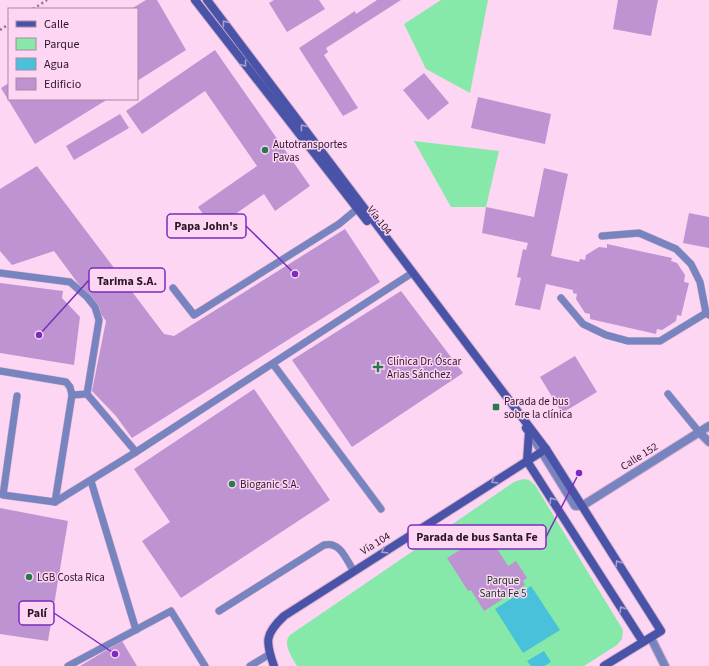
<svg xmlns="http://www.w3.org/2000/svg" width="709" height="666" viewBox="0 0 709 666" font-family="'Source Sans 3',sans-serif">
  <rect width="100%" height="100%" fill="#fdd6f3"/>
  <g fill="#86e9aa">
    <polygon points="441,0 488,0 470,93 426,69 404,24"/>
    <polygon points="414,141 499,151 486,207 451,207"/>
    <path d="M523 479 529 480 535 485 623 630 622 639 617 645 584 666H297C292 657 282 644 290 635L514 482Z"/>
  </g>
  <g fill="#4ac1da">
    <polygon points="531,586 560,630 523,653 495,609"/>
    <polygon points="544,651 551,662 544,666 531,666 527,661"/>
  </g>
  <g fill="#bd93d1">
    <polygon points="146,0 157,0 186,50 137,81 137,9 131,9"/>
    <polygon points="274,0 319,0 325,9 287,32 269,3"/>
    <polygon points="377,0 401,0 326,48 328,52 324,55 358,108 343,116 299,48 355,11 356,14"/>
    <polygon points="618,0 658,0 651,36 613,29"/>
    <polygon points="215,50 310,186 275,211 264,194 214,229 198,207 257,166 205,91 142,134 126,111"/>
    <polygon points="424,73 449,103 428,120 403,90"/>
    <polygon points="9,83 9,99 108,99 35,144 1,88"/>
    <polygon points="478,97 551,114 545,144 471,128"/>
    <polygon points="120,114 129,128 74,160 66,146"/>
    <polygon points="37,166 164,334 174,336 345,229 380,282 132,438 116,416 92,391 106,321 54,251 12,265 0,251 0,189"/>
    <polygon points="544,168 568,174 551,256 579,262 580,259 585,260 586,255 599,247 607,248 607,244 672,258 671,261 677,263 685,275 684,282 689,283 681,316 677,315 676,321 662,330 657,329 656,334 590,319 590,314 585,313 576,299 577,294 573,293 573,290 546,284 540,310 515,305 521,278 517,277 523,249 526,250 528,243 482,233 486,207 534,217"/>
    <polygon points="689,213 709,217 709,248 683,243"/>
    <polygon points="0,283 63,291 62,298 80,317 74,365 0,353"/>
    <polygon points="401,291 463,373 352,447 292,360"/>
    <polygon points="575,356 597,392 562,413 540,377"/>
    <polygon points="254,389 330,500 181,598 142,541 170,522 134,469"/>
    <polygon points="0,508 68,521 48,641 0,634"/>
    <polygon points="487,533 508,566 516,561 527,578 523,581 525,585 484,611 471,590 468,591 447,558"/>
    <polygon points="122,641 137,666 80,666"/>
  </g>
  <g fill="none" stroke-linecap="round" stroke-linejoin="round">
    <g stroke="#d8b3ce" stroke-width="8">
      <g id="service">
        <polyline points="602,236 639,233 676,249 691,264 700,282 706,313"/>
        <polyline points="0,273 70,282 87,297 95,307 99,320 87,394 136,452"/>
        <polyline points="173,288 194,315 339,224 357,209"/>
        <polyline points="561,298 583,324 606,335 628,341 660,341 706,313 709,315"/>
        <polyline points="273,364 381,509"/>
        <polyline points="0,371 66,382 70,387 72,395 55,502"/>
        <polyline points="668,394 699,432"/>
        <polyline points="72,395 87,394"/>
        <polyline points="17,396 3,495 55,502 136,452 409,275"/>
        <polyline points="91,481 136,630"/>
        <path d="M219 611 324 545C340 541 346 559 353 570"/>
        <polyline points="68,666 171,611 205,666"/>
        <polyline points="250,666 270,654"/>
      </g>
    </g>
    <g stroke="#d8b3ce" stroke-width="10">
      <g id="minor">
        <polyline points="699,432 709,442"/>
        <polyline points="530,433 575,506 582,506 709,426"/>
        <polyline points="651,638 665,666"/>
      </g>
    </g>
    <g stroke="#d8b3ce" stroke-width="10">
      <g id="secondary">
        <polyline points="195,0 367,221"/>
        <polyline points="207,0 546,449 661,631 604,666"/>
        <polyline points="526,428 529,432 527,461 643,642"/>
        <path d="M274 666C265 641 265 634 284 616L546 449"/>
      </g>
    </g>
    <g stroke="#92728a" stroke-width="2.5" stroke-dasharray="2 3" stroke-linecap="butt">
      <polyline points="33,9 47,0"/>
      <polyline points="0,30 9,24"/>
    </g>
    <use href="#service" stroke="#7884bf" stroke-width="7"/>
    <use href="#minor" stroke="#7884bf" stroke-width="8"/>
    <use href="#secondary" stroke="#4954a8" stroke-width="8"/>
  </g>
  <defs><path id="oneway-chevron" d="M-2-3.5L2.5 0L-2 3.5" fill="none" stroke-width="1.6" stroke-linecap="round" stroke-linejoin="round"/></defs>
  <g stroke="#ac9cd1">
    <use href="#oneway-chevron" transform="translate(225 23) rotate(-127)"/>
    <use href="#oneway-chevron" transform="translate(244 64) rotate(52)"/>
    <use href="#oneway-chevron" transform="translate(303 127) rotate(-127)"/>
    <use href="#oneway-chevron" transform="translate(494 481) rotate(148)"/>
    <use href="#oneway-chevron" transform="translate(552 500) rotate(-123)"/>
    <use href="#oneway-chevron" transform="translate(384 551) rotate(148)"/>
    <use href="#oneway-chevron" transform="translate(618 563) rotate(-122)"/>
    <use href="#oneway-chevron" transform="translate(622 609) rotate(-122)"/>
  </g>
  <g fill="#297b4c" stroke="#fdd6f3" stroke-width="1.5">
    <circle cx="265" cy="150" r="4"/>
    <path d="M376 361h4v4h4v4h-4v4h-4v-4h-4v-4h4z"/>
    <rect x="492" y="403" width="8" height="8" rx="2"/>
    <circle cx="232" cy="484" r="4"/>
    <circle cx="29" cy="577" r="4"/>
  </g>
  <g text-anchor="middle" stroke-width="3" stroke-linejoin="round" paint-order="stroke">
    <g font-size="11" fill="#2d1528" stroke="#fdd6f3" text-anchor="start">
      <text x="273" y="148">Autotransportes<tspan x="273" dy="13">Pavas</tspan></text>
      <text x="387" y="365">Clínica Dr. Óscar<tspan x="387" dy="13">Arias Sánchez</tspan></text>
      <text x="504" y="405">Parada de bus<tspan x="504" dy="13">sobre la clínica</tspan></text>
      <text x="240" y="488">Bioganic S.A.</text>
      <text x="37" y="581">LGB Costa Rica</text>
    </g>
    <g font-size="11" fill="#2d1528" stroke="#fdd6f3">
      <text transform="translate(380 220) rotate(52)" y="4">Vía 104</text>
      <text transform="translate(639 456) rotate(-32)" y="4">Calle 152</text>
      <text transform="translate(375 543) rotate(-32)" y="4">Vía 104</text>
    </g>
    <g font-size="11" fill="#113e24" stroke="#fdd6f3">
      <text x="503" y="584">Parque<tspan x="503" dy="13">Santa Fe 5</tspan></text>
    </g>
  </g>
  <path fill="none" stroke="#7b2cbf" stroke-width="1.5" d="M295 274L246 226M39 335L89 280M579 473L546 537M115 654L54 613"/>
  <g fill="#7b2cbf" stroke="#fdd6f3" stroke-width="1.5">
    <circle cx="295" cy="274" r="4"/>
    <circle cx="39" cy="335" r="4"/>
    <circle cx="579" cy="473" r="4"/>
    <circle cx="115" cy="654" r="4"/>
  </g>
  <g fill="#fdd6f3" stroke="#7b2cbf" stroke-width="1.5">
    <rect x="167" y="214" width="79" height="24" rx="4"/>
    <rect x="89" y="268" width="76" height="24" rx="4"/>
    <rect x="408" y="525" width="138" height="24" rx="4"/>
    <rect x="19" y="601" width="35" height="24" rx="4"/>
  </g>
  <g font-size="12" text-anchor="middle" font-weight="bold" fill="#2d1528">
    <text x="206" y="230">Papa John's</text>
    <text x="127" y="285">Tarima S.A.</text>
    <text x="477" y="541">Parada de bus Santa Fe</text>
    <text x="37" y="617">Palí</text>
  </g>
  <rect x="8" y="8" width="130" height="92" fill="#fdd6f3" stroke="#aa89a2"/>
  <rect x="16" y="21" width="20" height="6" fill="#4954a8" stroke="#aa89a2"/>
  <text x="44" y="28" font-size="12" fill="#2d1528">Calle</text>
  <rect x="16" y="38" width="20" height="12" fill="#86e9aa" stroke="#aa89a2"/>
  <text x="44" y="48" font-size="12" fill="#2d1528">Parque</text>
  <rect x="16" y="58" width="20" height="12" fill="#4ac1da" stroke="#aa89a2"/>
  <text x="44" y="68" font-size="12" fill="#2d1528">Agua</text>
  <rect x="16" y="78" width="20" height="12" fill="#bd93d1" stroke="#aa89a2"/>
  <text x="44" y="88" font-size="12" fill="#2d1528">Edificio</text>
</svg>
